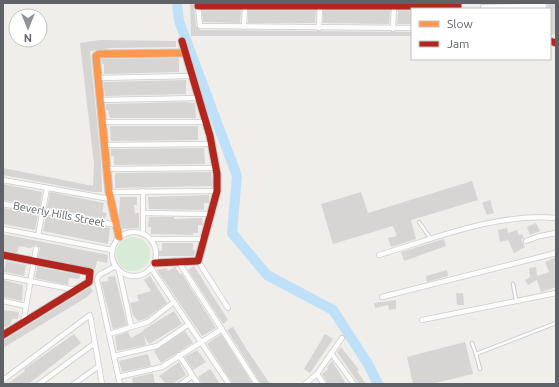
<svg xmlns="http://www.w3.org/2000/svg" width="559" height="387" viewBox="0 0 559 387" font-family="Ubuntu,sans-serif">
  <rect width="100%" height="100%" fill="#efeeea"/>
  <circle fill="#d8ebd6" cx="133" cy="254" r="17"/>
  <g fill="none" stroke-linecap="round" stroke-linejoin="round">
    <polyline stroke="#bfe0f9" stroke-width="10" points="177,3 179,21 237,176 232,233 267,275 333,310 368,364 378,384"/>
  </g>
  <g fill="#d6d5d3">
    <polygon points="190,3 194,3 196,26 200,30 412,32 412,36 191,36"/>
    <polygon points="546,3 556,3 556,34 550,35 550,9 546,9 548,6"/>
    <polygon points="202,11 241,11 240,23 203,22"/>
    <polygon points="248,11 316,11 315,23 248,23"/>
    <polygon points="323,11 390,11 389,24 323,23"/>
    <polygon points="398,11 412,11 412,24 397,24"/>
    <polygon points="100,40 176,41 176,47 111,48 90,51 101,161 102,192 93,192 3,175 3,168 93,186 94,164 80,43"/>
    <polygon points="179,58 179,72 104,74 104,64 102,64 101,59"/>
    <polygon points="186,80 186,94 105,96 103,82"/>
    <polygon points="186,102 195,103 196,118 110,118 108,110 106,110 106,104"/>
    <polygon points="110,126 198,126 198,140 111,141"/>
    <polygon points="204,148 205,164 114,165 114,156 111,156 111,149"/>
    <polygon points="211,172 212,186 115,188 115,173"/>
    <polygon points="472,181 478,200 411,220 416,239 391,247 388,238 397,236 393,226 333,244 321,204 361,192 368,213"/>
    <polygon points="3,184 42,192 40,207 3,200"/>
    <polygon points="50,192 104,203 102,212 107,213 105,219 47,208"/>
    <polygon points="209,195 209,203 204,203 204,210 149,209 148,197"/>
    <polygon points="120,197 137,197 137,205 134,205 135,213 139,213 139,228 122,229 119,216"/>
    <polygon points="490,200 494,213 487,215 482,203"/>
    <polygon points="3,208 38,214 35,230 3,224"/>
    <polygon points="46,216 110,228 108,244 43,231"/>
    <polygon points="149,217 174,217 174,219 202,218 203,225 198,225 198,233 193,233 193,235 151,234 151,227 148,227"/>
    <polygon points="536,223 540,231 530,235 527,227"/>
    <polygon points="507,228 508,233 517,230 519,235 522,234 524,238 521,239 525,247 514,253 508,240 500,242 498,230"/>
    <polygon points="3,234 108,255 107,263 97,261 95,269 38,257 40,248 36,245 30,248 19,246 17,253 3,250"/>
    <polygon points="444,239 446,246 404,261 401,252"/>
    <polygon points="162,243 193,243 193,250 195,250 194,256 158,256 158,251 162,251"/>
    <polygon points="556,257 556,262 554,263 556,267 556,287 541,292 537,280 528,285 525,280 530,277 529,268 536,267 537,276 549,272 545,262"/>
    <polygon points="6,261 26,265 24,276 4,272"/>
    <polygon points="194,266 228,320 223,324 188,270"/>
    <polygon points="37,267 80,275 79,279 69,278 68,285 35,278"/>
    <polygon points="175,267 180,274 182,274 216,328 202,336 157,270 166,268 168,271"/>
    <polygon points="447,270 448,276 427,282 426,276"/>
    <polygon points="115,276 127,325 113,329 101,282 109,281 108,277"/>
    <polygon points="150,276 167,303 145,319 138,321 133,315 130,303 139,301 137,295 151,291 144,280"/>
    <polygon points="3,280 23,285 22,301 3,297"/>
    <polygon points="90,287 93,291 87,297 3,348 3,341"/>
    <polygon points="456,293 463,293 464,305 457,305"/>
    <polygon points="396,300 396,309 389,310 388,305 375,308 374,303"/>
    <polygon points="3,310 19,312 18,319 12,319 11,324 6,327 3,327"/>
    <polygon points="174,311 182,324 149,344 144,336 146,345 117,351 115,336 128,332 131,338 144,331 143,330"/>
    <polygon points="233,327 247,350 270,384 261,384 227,330"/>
    <polygon points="185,331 193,343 161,363 154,351"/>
    <polygon points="74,334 81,343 31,382 28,384 7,384 25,371 24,369"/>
    <polygon points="221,334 253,384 233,384 207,344"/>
    <polygon points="325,334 333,339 310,373 304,369"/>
    <polygon points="465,342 473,374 431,384 413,384 407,357"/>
    <polygon points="341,347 359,370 357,371 366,384 359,384 337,352"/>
    <polygon points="197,350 206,362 193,370 185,357"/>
    <polygon points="148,354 151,366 122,372 119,361"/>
    <polygon points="332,361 343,379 346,384 328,384 322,374 328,369 327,367"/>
    <polygon points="179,362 186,375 172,384 166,384 159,376"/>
    <polygon points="210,369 213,373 220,384 202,384 198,377"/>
    <polygon points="153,373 155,384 133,384 132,378"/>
  </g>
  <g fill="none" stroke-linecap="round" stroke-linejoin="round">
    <g stroke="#cbcccc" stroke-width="4.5">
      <g id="lane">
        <polyline points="419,222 431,239"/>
        <polyline points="513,284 516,300"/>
        <polyline points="472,343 476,354"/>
        <polyline points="480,369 476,354 556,323"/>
      </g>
    </g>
    <g stroke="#cbcccc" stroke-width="6">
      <g id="street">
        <polyline points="198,5 200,26 412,28"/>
        <polyline points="483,7 544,6"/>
        <polyline points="244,27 245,5"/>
        <polyline points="319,28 320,4"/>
        <polyline points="393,29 394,5"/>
        <polyline points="97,78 191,76"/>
        <polyline points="99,100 197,98"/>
        <polyline points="101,122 204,122"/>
        <polyline points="104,145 210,144"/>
        <polyline points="106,169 215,168"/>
        <polyline points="3,180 110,199"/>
        <polyline points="143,191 143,233"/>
        <polyline points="109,192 217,191"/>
        <polyline points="3,204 116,225"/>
        <polyline points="143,213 210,214"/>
        <polyline points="3,229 112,250"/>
        <circle cx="134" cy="254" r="22"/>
        <polyline points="38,236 47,188"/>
        <polyline points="151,239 204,239"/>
        <polyline points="526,241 540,236 556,233"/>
        <path d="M379 255C436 238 495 213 556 218"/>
        <polyline points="178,261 257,384"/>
        <polyline points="198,261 228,308"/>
        <polyline points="116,266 99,275 97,280 120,384"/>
        <polyline points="151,268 229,384"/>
        <polyline points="119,270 131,326"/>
        <polyline points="3,276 76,290"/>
        <polyline points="382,297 556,253"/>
        <polyline points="3,301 26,306"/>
        <polyline points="422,320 556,293"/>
        <polyline points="23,324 36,249"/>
        <polyline points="109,334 148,322 174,302"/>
        <polyline points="331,353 354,384"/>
        <polyline points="179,355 198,384"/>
        <polyline points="114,356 157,346 189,324"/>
        <polyline points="317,374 324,384"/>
        <polyline points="118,377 162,367 222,329"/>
        <polyline points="3,380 90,315 102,384"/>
        <polyline points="39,384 95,343"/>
        <polyline points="74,384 99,366"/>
        <polyline points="181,384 192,376"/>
        <polyline points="305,384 317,374 342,338"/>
      </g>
    </g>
    <g stroke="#cacacb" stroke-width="9">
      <polyline id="slow" points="119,237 109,192 96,56 99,54 185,53"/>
    </g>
    <g stroke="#cacacb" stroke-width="9">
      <g id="jam">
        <polyline points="198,6 458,6"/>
        <polyline points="550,41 556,43"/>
        <polyline points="3,255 90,272 89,282 3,335"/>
        <polyline points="155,263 198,261 217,191 217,174 210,136 182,41"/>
      </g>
    </g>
    <use href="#lane" stroke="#fdfcfc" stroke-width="2.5"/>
    <use href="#street" stroke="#fdfcfc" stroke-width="4.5"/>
    <use href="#slow" stroke="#ff974d" stroke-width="7"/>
    <use href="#jam" stroke="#b3261e" stroke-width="7"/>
  </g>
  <g text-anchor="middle" stroke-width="3" stroke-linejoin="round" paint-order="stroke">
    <g font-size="11" fill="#5f6368" stroke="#fff">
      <text transform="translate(59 214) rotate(11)" y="4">Beverly Hills Street</text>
    </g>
  </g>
  <rect width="559" height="387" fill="none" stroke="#5f6368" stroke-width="8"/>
  <rect x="411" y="8" width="140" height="52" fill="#ffffff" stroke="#bfc1c3"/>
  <rect x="419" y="21" width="20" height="6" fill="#ff974d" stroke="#bfc1c3"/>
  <text x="447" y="28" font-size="12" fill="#5f6368">Slow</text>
  <rect x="419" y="41" width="20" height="6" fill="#b3261e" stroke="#bfc1c3"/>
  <text x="447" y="48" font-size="12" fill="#5f6368">Jam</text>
  <g transform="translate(28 28) rotate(180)"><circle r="19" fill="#ffffff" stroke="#bfc1c3"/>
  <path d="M0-3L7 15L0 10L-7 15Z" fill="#919496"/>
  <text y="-6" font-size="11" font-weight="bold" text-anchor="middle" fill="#5f6368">N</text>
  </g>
</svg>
